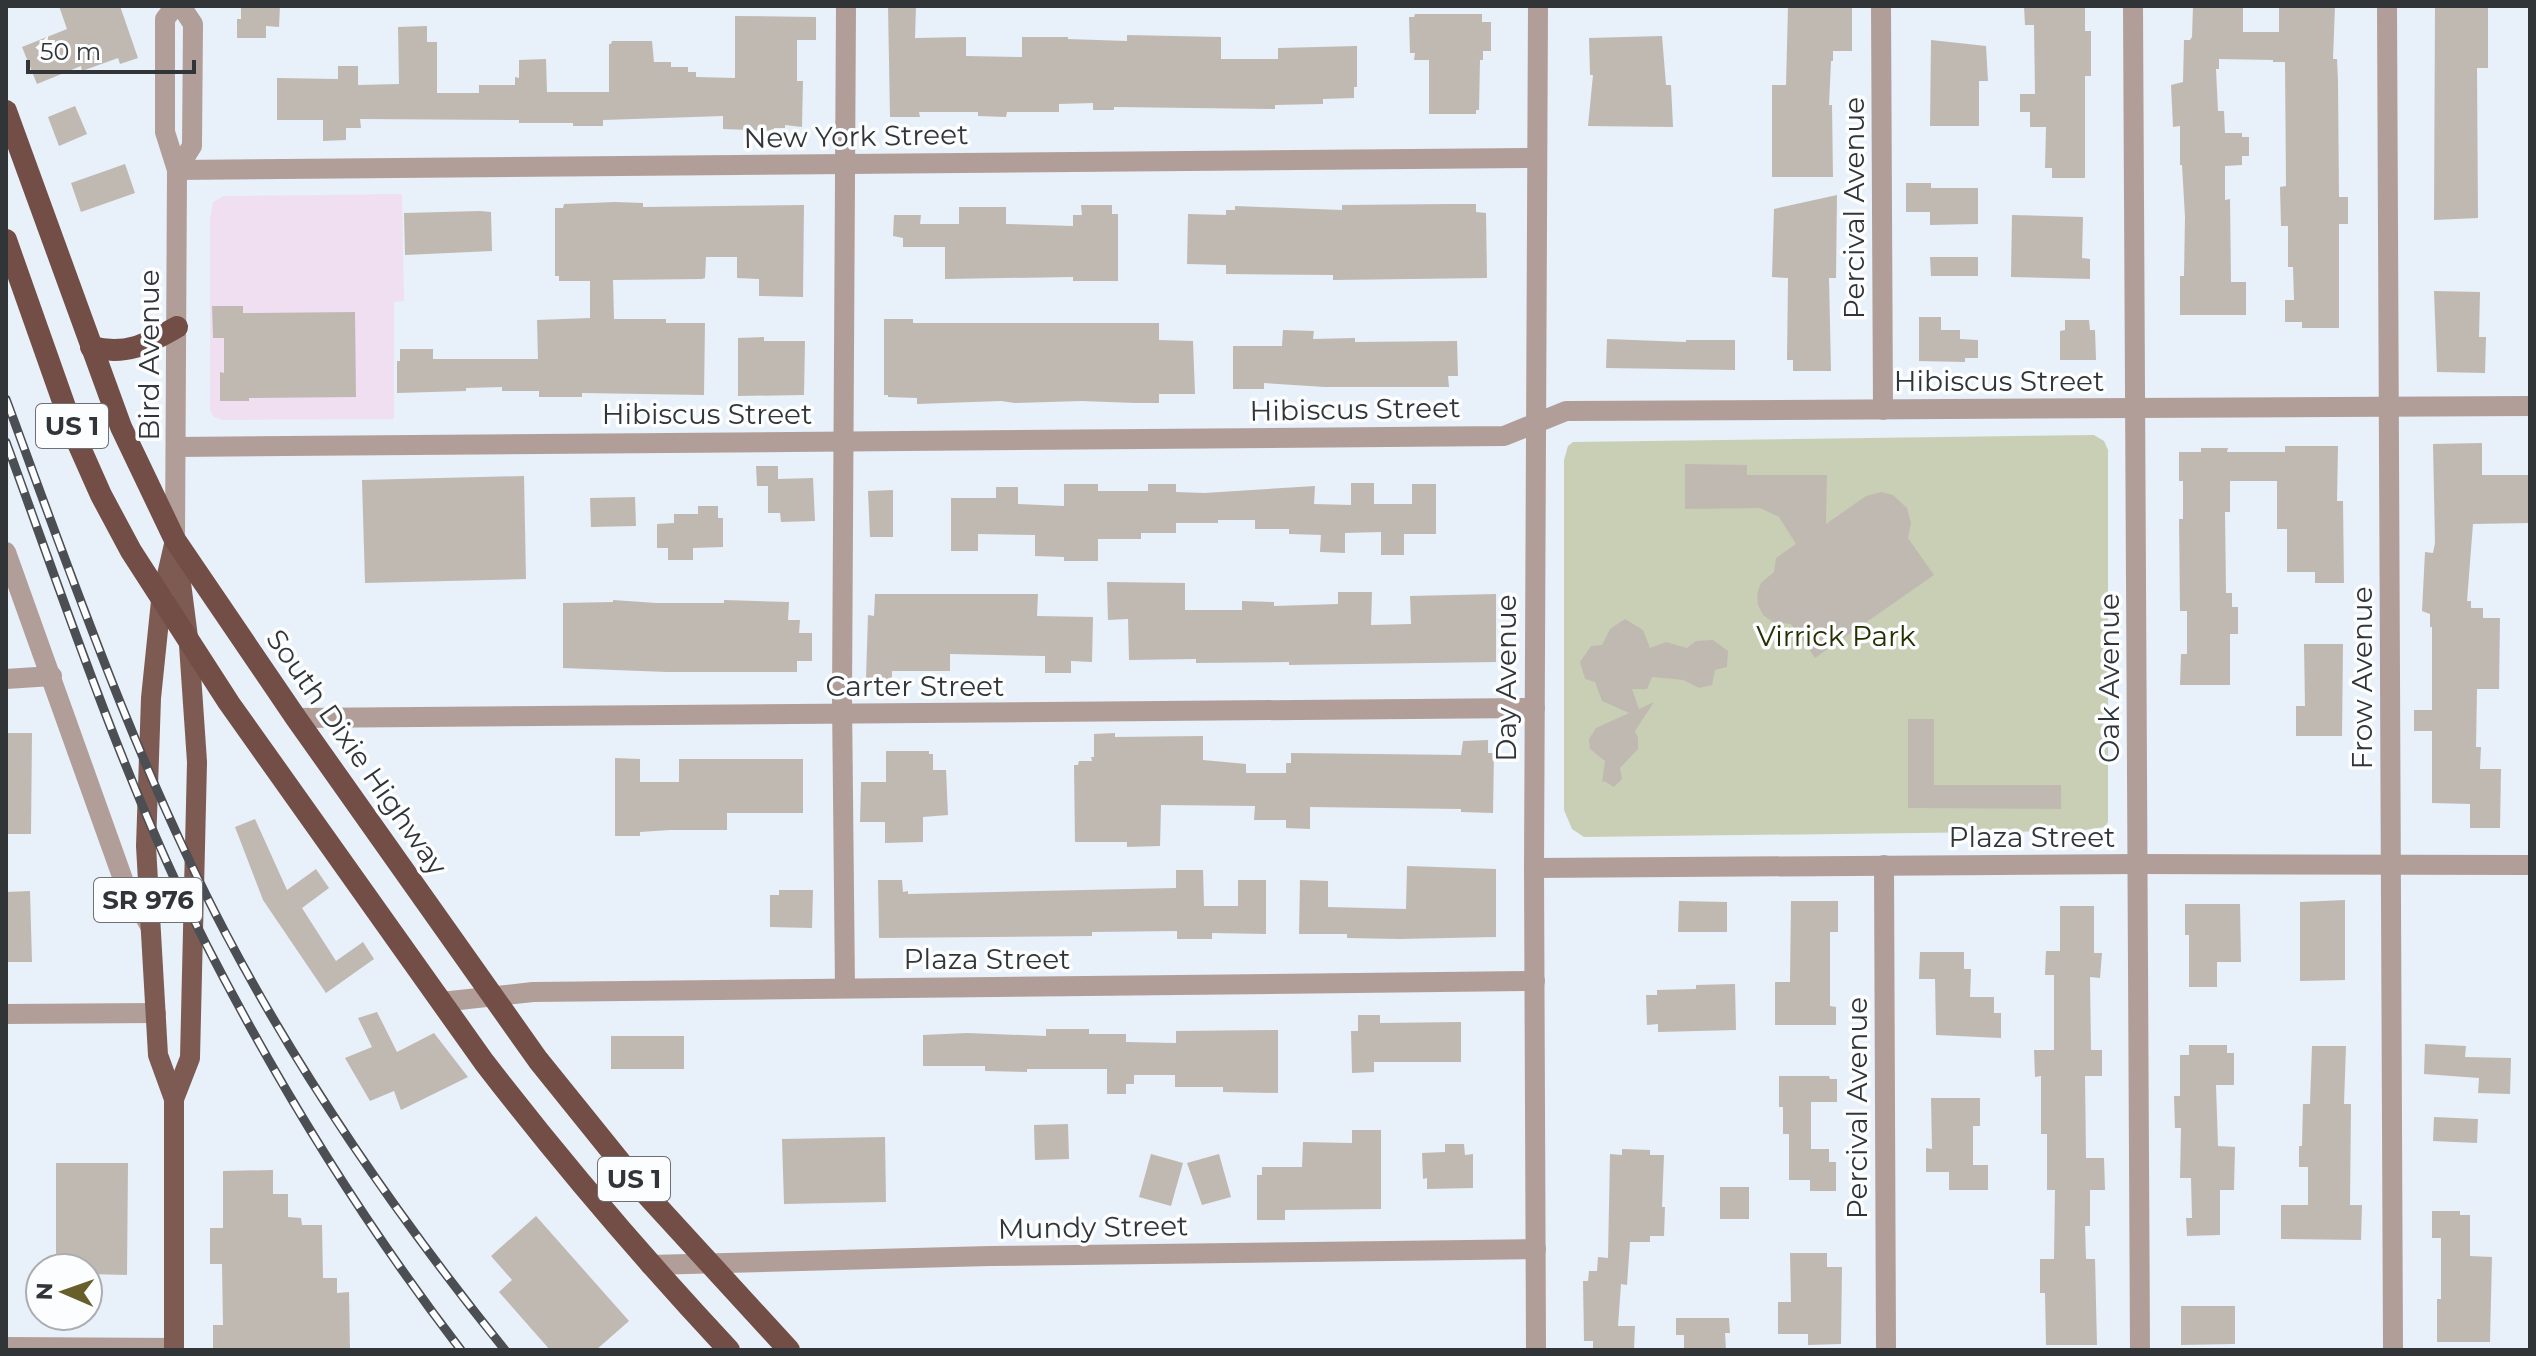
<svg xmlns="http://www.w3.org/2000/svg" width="2536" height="1356" viewBox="0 0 2536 1356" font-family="Montserrat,sans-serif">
  <rect width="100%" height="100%" fill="#e8f0f9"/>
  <polygon fill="#f0dff1" points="402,194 404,301 394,302 394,419 222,420 214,417 210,410 210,219 213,202 224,196"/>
  <polygon fill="#c9cfb5" points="2094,435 2104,441 2108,450 2108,822 2105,827 2078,831 1584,837 1572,829 1564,810 1564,460 1568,446 1573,442"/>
  <g fill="#c0b9b1">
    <polygon points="59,6 120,6 138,58 120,64 118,58 82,71 81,66 37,84 22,47 67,29"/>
    <polygon points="241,6 280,6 279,27 266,26 266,38 237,38 237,19 241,19"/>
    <polygon points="888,6 916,6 915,38 966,37 966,56 1022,57 1022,37 1068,37 1068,39 1127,41 1127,35 1221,37 1221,59 1278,59 1278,48 1357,46 1357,87 1354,87 1354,98 1323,99 1323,104 1275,105 1275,109 1114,107 1114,110 1093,110 1093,103 1059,104 1059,112 1007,112 1006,117 978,116 978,112 919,112 920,117 890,117"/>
    <polygon points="1788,6 1852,6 1852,51 1833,51 1833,61 1831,61 1829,105 1832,105 1833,177 1772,177 1772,85 1786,85"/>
    <polygon points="2024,6 2085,6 2085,31 2091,31 2091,76 2085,76 2085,178 2052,178 2052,168 2045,168 2046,127 2030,127 2030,112 2020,112 2020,94 2035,94 2034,25 2025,25"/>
    <polygon points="2193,6 2243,6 2243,32 2279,32 2279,6 2335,6 2333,59 2337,59 2338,81 2339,197 2348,197 2348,224 2339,224 2339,328 2302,328 2302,322 2285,322 2285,300 2294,300 2293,267 2288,267 2288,226 2281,226 2280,187 2286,186 2285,62 2273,62 2273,60 2219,59 2219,69 2216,69 2218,111 2224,111 2225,133 2242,133 2242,137 2249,137 2249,156 2242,156 2242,165 2225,166 2225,200 2230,199 2231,282 2246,282 2246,315 2180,315 2180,276 2184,276 2185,217 2182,165 2180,165 2180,126 2173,127 2171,85 2183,82 2184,40 2190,40 2192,37"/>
    <polygon points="2435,6 2488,6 2488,68 2477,68 2478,218 2434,220"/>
    <polygon points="1415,14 1482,14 1482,22 1491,22 1491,51 1483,51 1483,60 1480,60 1479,110 1476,110 1476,114 1429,114 1429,60 1414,60 1415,53 1410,53 1409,17 1414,17"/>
    <polygon points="735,16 816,17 816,40 797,40 797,81 803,81 802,127 785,125 785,128 774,128 774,131 723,129 723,116 603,120 603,126 573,126 573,123 519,123 519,120 360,119 361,128 346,128 346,140 323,141 323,120 277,120 277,78 338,79 338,66 358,66 358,85 399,84 398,27 427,26 427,42 437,42 437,93 479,93 479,85 515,85 515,77 519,78 519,60 546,59 547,92 609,92 609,44 611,44 612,41 652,41 654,62 671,62 671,67 688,67 688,72 696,72 696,77 735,78"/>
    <polygon points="1662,36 1666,85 1671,85 1673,127 1588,126 1593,75 1590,75 1589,38"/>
    <polygon points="1931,40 1986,46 1988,81 1979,81 1979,126 1930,126"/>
    <polygon points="75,106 87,134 59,146 48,117"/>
    <polygon points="125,164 135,193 81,212 71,183"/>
    <polygon points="1906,183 1931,183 1931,188 1978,188 1978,224 1930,225 1930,212 1906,212"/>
    <polygon points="1837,195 1836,278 1829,278 1831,371 1793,371 1793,360 1787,360 1788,278 1772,277 1774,209"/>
    <polygon points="615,202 643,203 643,207 804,205 803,297 759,296 759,279 737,278 737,257 706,257 705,278 702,279 613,280 614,319 666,319 666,323 705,323 704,395 582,393 582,397 539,397 539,391 502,391 502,387 466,388 466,391 397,393 397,361 400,361 400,349 433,349 433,359 538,359 537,320 590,318 590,281 559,281 559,276 555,276 555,208 563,208 564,204"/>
    <polygon points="1449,204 1476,204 1476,212 1486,213 1487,278 1333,280 1333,275 1226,274 1226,265 1187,264 1188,214 1226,215 1226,210 1235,210 1235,206 1342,210 1342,205"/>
    <polygon points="1081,205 1112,205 1112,214 1118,214 1118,281 1073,281 1073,277 945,279 945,247 903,247 903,238 893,236 894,215 921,215 920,224 959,224 959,207 1006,207 1006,224 1073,226 1073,215 1082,215"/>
    <polygon points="480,211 491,212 492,251 405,255 404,213"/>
    <polygon points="2012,215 2083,217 2082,258 2090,259 2090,279 2011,277"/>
    <polygon points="1930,257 1978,257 1978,276 1931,276"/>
    <polygon points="2434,291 2480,292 2479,337 2486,337 2485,373 2437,372"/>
    <polygon points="212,306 243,306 243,313 355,312 356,397 249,398 249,401 220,401 220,372 224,373 224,338 213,338"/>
    <polygon points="1919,317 1941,317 1941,330 1960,330 1960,339 1978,340 1978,358 1965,358 1965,362 1919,361"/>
    <polygon points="884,319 913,319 913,323 1159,323 1159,340 1193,341 1195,394 1159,394 1159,403 1136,403 1081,401 1015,403 1001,401 917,404 917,398 888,397 888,395 884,395"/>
    <polygon points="2065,320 2089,320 2090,330 2095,330 2096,360 2060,360 2060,331 2065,330"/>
    <polygon points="1283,330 1314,331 1313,339 1355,338 1355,342 1457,341 1458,376 1448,376 1449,387 1325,387 1264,383 1264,389 1233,389 1233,346 1282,346"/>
    <polygon points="764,337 764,341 805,341 804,395 738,396 738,338"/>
    <polygon points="1607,339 1686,342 1686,340 1735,340 1735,370 1606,368"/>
    <polygon points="2482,443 2482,475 2530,475 2530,523 2473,524 2467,601 2471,601 2471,608 2483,608 2483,618 2500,618 2499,689 2477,689 2476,747 2481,747 2480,769 2501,769 2500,828 2470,828 2470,804 2432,803 2432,731 2414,731 2414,710 2432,710 2432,627 2430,627 2430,614 2422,611 2425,552 2433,553 2435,543 2433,444"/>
    <polygon points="2285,446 2338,446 2337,501 2343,501 2344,583 2315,583 2315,572 2287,572 2287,529 2277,529 2277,481 2230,481 2230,512 2225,512 2226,593 2232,593 2232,607 2238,607 2238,634 2230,634 2230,685 2180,685 2181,654 2187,654 2187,611 2180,611 2179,519 2183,519 2183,481 2179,481 2179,452 2201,452 2201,448 2228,448 2227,452 2285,452"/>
    <polygon points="1685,464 1747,465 1747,475 1827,475 1826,524 1866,496 1881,492 1893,495 1907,508 1911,523 1908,538 1934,575 1815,658 1791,624 1773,622 1763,615 1758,605 1757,594 1761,583 1774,572 1776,558 1796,544 1779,517 1760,508 1685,509"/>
    <polygon points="756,466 778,466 778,479 813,478 815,521 781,522 780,513 768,513 768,486 757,486"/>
    <polygon points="524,476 526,579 365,583 362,480"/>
    <polygon points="1351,483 1374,483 1374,504 1412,504 1412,484 1436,484 1436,534 1404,534 1404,555 1381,555 1381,532 1345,533 1345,553 1320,552 1321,535 1289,534 1289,529 1255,529 1255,520 1218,520 1218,523 1176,523 1176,533 1141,533 1141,539 1098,539 1098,561 1064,561 1064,557 1035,556 1035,535 978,534 978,551 951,551 951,498 996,498 996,487 1018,487 1018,504 1064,506 1064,484 1098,484 1098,491 1148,491 1148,484 1176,484 1176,492 1204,493 1315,486 1314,504 1351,505"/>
    <polygon points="893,490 893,537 870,537 868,491"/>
    <polygon points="635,497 636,526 591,527 590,498"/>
    <polygon points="698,506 718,506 718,518 723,518 723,547 693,548 693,560 668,560 668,548 657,548 657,524 674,523 674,514 698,514"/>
    <polygon points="1107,582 1185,583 1185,610 1242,610 1242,601 1274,602 1274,606 1338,604 1338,592 1372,592 1371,625 1411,624 1410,596 1496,594 1496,662 1289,665 1289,662 1196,663 1196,659 1129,660 1128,619 1108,620"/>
    <polygon points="875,594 1038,594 1037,616 1093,617 1092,662 1071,661 1071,673 1045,673 1045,656 950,654 950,671 892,671 892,679 866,678 868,615 874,616"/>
    <polygon points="613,600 656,603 724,603 724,600 789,602 788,620 800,620 799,633 812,633 812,661 797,661 797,672 667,672 563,668 563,603 613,602"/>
    <polygon points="1625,619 1643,630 1650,648 1666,642 1687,648 1696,641 1713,640 1728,651 1727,667 1715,670 1712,685 1699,688 1683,680 1652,677 1647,689 1632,689 1639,709 1654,702 1635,731 1638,738 1638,749 1620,768 1622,779 1614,787 1604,781 1602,783 1605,761 1590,749 1589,739 1596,728 1629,713 1602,701 1595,682 1585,679 1580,662 1591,646 1602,645 1610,629"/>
    <polygon points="2304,644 2343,644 2342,736 2296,736 2296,706 2305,706"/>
    <polygon points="1908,719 1934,719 1934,785 2061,785 2061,809 1908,808"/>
    <polygon points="6,733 32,733 31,834 6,834"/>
    <polygon points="1115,733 1115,737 1203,736 1203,760 1246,764 1246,773 1286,773 1286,763 1291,763 1291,753 1461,755 1463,741 1488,740 1488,753 1494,753 1493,813 1461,812 1461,809 1310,807 1310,829 1286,828 1286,820 1254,820 1255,806 1161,805 1160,846 1127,847 1127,842 1075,842 1074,765 1078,765 1079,761 1092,761 1091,757 1094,757 1094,734"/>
    <polygon points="886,751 929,751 929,754 933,754 933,770 946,770 948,815 923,817 923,842 885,843 885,822 860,822 861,782 886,782"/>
    <polygon points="615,758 640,759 640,782 679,782 679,759 803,759 803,813 727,813 727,830 670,830 640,832 640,836 615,836"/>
    <polygon points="255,819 287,890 316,869 329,888 302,908 336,961 363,942 374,959 326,993 263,900 235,827"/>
    <polygon points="1407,866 1496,869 1496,937 1399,939 1347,938 1347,934 1299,934 1300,880 1328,881 1328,907 1406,909"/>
    <polygon points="1176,870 1203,870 1204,906 1238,906 1238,880 1266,880 1266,934 1212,933 1212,939 1177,939 1177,931 1092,932 1092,936 879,938 878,880 902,880 903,892 908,891 908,894 1176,888"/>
    <polygon points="779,890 813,890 812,928 770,927 770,895 779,895"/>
    <polygon points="30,891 32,962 6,962 6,892"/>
    <polygon points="2345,900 2345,980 2300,981 2300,902"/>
    <polygon points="1679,901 1727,902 1727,932 1678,932"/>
    <polygon points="1791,901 1838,901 1838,932 1830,932 1830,1006 1836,1007 1836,1025 1775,1025 1775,982 1790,982"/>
    <polygon points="2185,904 2240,904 2241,962 2217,962 2217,987 2189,987 2189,935 2185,935"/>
    <polygon points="2060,906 2094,906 2094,953 2102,953 2100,978 2090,977 2091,1050 2102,1050 2102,1076 2085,1076 2086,1158 2104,1158 2105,1190 2090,1190 2090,1226 2085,1226 2086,1259 2095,1259 2097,1345 2046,1345 2045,1293 2040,1293 2040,1259 2054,1259 2055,1190 2047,1190 2047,1134 2041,1134 2041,1076 2035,1077 2034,1050 2054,1050 2054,975 2045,975 2046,951 2060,951"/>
    <polygon points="1920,952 1964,952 1964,969 1971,969 1970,997 1994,997 1994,1013 2001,1013 2001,1038 1936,1035 1935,979 1919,979"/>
    <polygon points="1735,984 1736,1030 1658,1032 1658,1024 1647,1025 1646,995 1657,995 1657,990 1696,989 1696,985"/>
    <polygon points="377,1012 397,1052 434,1033 468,1077 401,1110 394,1091 370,1101 345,1058 372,1047 358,1018"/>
    <polygon points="1358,1015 1380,1015 1380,1023 1461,1022 1461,1062 1374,1062 1374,1072 1352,1073 1351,1031 1358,1031"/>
    <polygon points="1046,1029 1089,1029 1089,1034 1126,1034 1126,1042 1176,1043 1176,1031 1278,1030 1278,1093 1223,1092 1223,1087 1175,1087 1175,1075 1134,1075 1134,1084 1126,1084 1126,1094 1107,1094 1107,1069 1027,1069 1027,1072 985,1071 985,1066 923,1066 923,1035 967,1033 1046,1036"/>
    <rect x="611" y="1036" width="73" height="33"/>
    <polygon points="2425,1044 2466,1046 2465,1057 2511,1058 2510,1094 2478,1093 2479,1078 2424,1074"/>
    <polygon points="2189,1045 2227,1045 2227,1053 2234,1053 2234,1085 2216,1085 2218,1146 2235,1147 2234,1190 2220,1190 2220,1235 2187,1236 2186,1218 2192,1218 2191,1178 2180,1178 2181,1128 2175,1128 2174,1096 2180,1096 2180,1055 2189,1055"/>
    <polygon points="2312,1046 2346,1046 2344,1104 2351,1104 2350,1205 2362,1205 2361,1240 2281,1239 2281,1205 2308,1205 2308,1167 2299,1167 2299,1146 2302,1146 2303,1104 2310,1104"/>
    <polygon points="1779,1076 1829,1076 1830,1079 1837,1079 1837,1102 1811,1102 1811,1149 1829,1149 1829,1162 1836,1162 1836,1191 1810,1191 1810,1180 1789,1180 1789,1134 1783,1134 1783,1107 1779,1107"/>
    <polygon points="1931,1098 1980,1098 1980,1126 1973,1126 1973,1165 1988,1165 1988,1190 1949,1190 1949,1172 1926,1172 1926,1148 1932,1149"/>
    <polygon points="2434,1117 2478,1119 2477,1143 2433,1141"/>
    <polygon points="1068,1124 1069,1159 1035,1160 1034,1125"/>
    <polygon points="1352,1130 1381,1130 1381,1209 1285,1210 1285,1220 1257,1220 1257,1175 1262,1175 1262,1167 1302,1167 1303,1142 1352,1143"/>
    <polygon points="885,1137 886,1202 784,1204 782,1139"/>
    <polygon points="1445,1144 1464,1144 1465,1155 1473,1154 1473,1188 1427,1189 1427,1178 1423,1179 1422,1153 1445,1152"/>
    <polygon points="1622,1149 1650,1150 1650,1155 1664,1155 1662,1207 1665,1207 1664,1236 1650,1236 1650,1242 1630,1242 1627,1285 1621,1284 1618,1326 1635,1326 1634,1350 1593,1350 1593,1341 1584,1341 1583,1281 1588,1281 1589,1271 1597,1271 1598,1257 1608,1258 1610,1154 1622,1155"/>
    <polygon points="1151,1154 1183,1163 1171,1206 1139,1197"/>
    <polygon points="1219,1154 1231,1197 1202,1205 1187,1163"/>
    <polygon points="56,1163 128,1163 127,1275 88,1274 88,1268 56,1268"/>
    <polygon points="273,1170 273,1194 288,1194 288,1217 301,1218 302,1225 322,1225 323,1278 337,1278 337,1293 349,1292 350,1350 213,1350 213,1325 223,1325 222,1264 210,1264 210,1228 223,1228 223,1171"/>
    <rect x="1720" y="1187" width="29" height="32"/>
    <polygon points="2432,1211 2460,1211 2460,1215 2470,1215 2470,1256 2492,1257 2490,1342 2437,1342 2437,1299 2441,1299 2441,1238 2432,1238"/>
    <polygon points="536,1216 629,1321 596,1350 550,1350 499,1292 512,1280 491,1256"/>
    <polygon points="1790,1253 1827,1253 1827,1267 1842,1267 1841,1344 1808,1345 1808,1334 1778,1334 1778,1302 1791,1302"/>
    <polygon points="2181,1306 2235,1306 2235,1344 2181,1345"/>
    <polygon points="1676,1318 1729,1318 1730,1333 1725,1333 1726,1350 1684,1350 1684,1335 1676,1335"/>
  </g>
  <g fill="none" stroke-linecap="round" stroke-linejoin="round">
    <g stroke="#b29e98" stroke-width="20">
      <polyline points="1881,6 1883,410"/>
      <polyline points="2133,6 2140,1350"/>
      <polyline points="2387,6 2393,1350"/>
      <polyline points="177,170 1535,158"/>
      <polyline points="176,447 1504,436 1566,411 2530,406"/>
      <polyline points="6,552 124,882 150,926"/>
      <polyline points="6,679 52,676"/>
      <polyline points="296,718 1535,708"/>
      <polyline points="1884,865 1886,1350"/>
      <polyline points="1534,868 2137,864 2530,865"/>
      <polyline points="845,988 842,699 846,6"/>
      <polyline points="441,1002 533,992 1535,981"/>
      <polyline points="6,1014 156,1013"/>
      <polyline points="650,1265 990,1256 1536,1249"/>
      <polyline points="6,1347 174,1348"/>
      <polyline points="1536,1350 1534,868 1538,6"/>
    </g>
    <g stroke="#b29e98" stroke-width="20">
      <polyline points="175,6 165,19 165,132 177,170 175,540"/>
      <polyline points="177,170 192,146 193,24 181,6"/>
    </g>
    <g stroke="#7d5a52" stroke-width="20">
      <polyline points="174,1099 190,1058 197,762 189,645 177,552"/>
      <polyline points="174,1350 174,1099 158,1055 146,846 151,698 161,601 175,540"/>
    </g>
    <g stroke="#734e46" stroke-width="22">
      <polyline points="6,111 121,427 175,540 296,718 538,1060 646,1194 789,1350"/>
      <path d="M6 240 77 441 101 495 131 551 229 703 484 1062C561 1162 643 1258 729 1350"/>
      <path d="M91 347C127 356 147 344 177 327"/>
    </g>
    <g stroke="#4b4e52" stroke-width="9">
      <g id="rail">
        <path d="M6 399C73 580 136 763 226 934 304 1082 400 1220 505 1350"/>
        <path d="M6 442C68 611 125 785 207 946 280 1088 364 1224 461 1350"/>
      </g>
    </g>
    <use href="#rail" stroke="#fbfdfe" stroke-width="6" stroke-dasharray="18" stroke-linecap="butt"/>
  </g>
  <g text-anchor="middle" stroke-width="7" stroke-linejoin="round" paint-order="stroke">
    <g fill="#fbfdfe" stroke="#6e7173" stroke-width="2">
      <rect x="36" y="404" width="72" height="44" rx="6"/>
      <rect x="94" y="878" width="108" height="44" rx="6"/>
      <rect x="598" y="1157" width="72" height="44" rx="6"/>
    </g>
    <g font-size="26" font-weight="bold" fill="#323538">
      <text x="72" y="435">US 1</text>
      <text x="148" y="909">SR 976</text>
      <text x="634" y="1188">US 1</text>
    </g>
    <g font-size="28" fill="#323538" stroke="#fbfdfe">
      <text transform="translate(856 136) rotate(-1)" y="10">New York Street</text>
      <text transform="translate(1854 208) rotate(-90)" y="10">Percival Avenue</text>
      <text transform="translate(149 355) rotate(-90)" y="10">Bird Avenue</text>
      <text x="1999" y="391">Hibiscus Street</text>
      <text transform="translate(1355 409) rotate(-1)" y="10">Hibiscus Street</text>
      <text x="707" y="424">Hibiscus Street</text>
      <text transform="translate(1506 678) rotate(-90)" y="10">Day Avenue</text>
      <text transform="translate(2109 678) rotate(-90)" y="10">Oak Avenue</text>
      <text transform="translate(2362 678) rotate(-90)" y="10">Frow Avenue</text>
      <text x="915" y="696">Carter Street</text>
      <text transform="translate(357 752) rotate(55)" y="10">South Dixie Highway</text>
      <text x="2032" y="847">Plaza Street</text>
      <text x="987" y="969">Plaza Street</text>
      <text transform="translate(1857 1108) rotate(-90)" y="10">Percival Avenue</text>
      <text transform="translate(1093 1227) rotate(-1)" y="10">Mundy Street</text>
    </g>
    <g font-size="28" fill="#282e00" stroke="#fbfdfe">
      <text x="1836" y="646">Virrick Park</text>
    </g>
  </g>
  <rect width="2536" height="1356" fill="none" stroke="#323538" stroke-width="16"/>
  <g transform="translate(64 1292) rotate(272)"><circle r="38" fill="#fbfdfe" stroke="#abadaf" stroke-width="2"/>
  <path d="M0-6L14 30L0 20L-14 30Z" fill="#675e2a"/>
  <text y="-12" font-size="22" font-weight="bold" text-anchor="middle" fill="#323538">N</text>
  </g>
  <path d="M28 60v12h166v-12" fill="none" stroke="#323538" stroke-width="4"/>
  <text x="40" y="60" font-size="24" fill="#323538" stroke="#fbfdfe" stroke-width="6" paint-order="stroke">50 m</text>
</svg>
